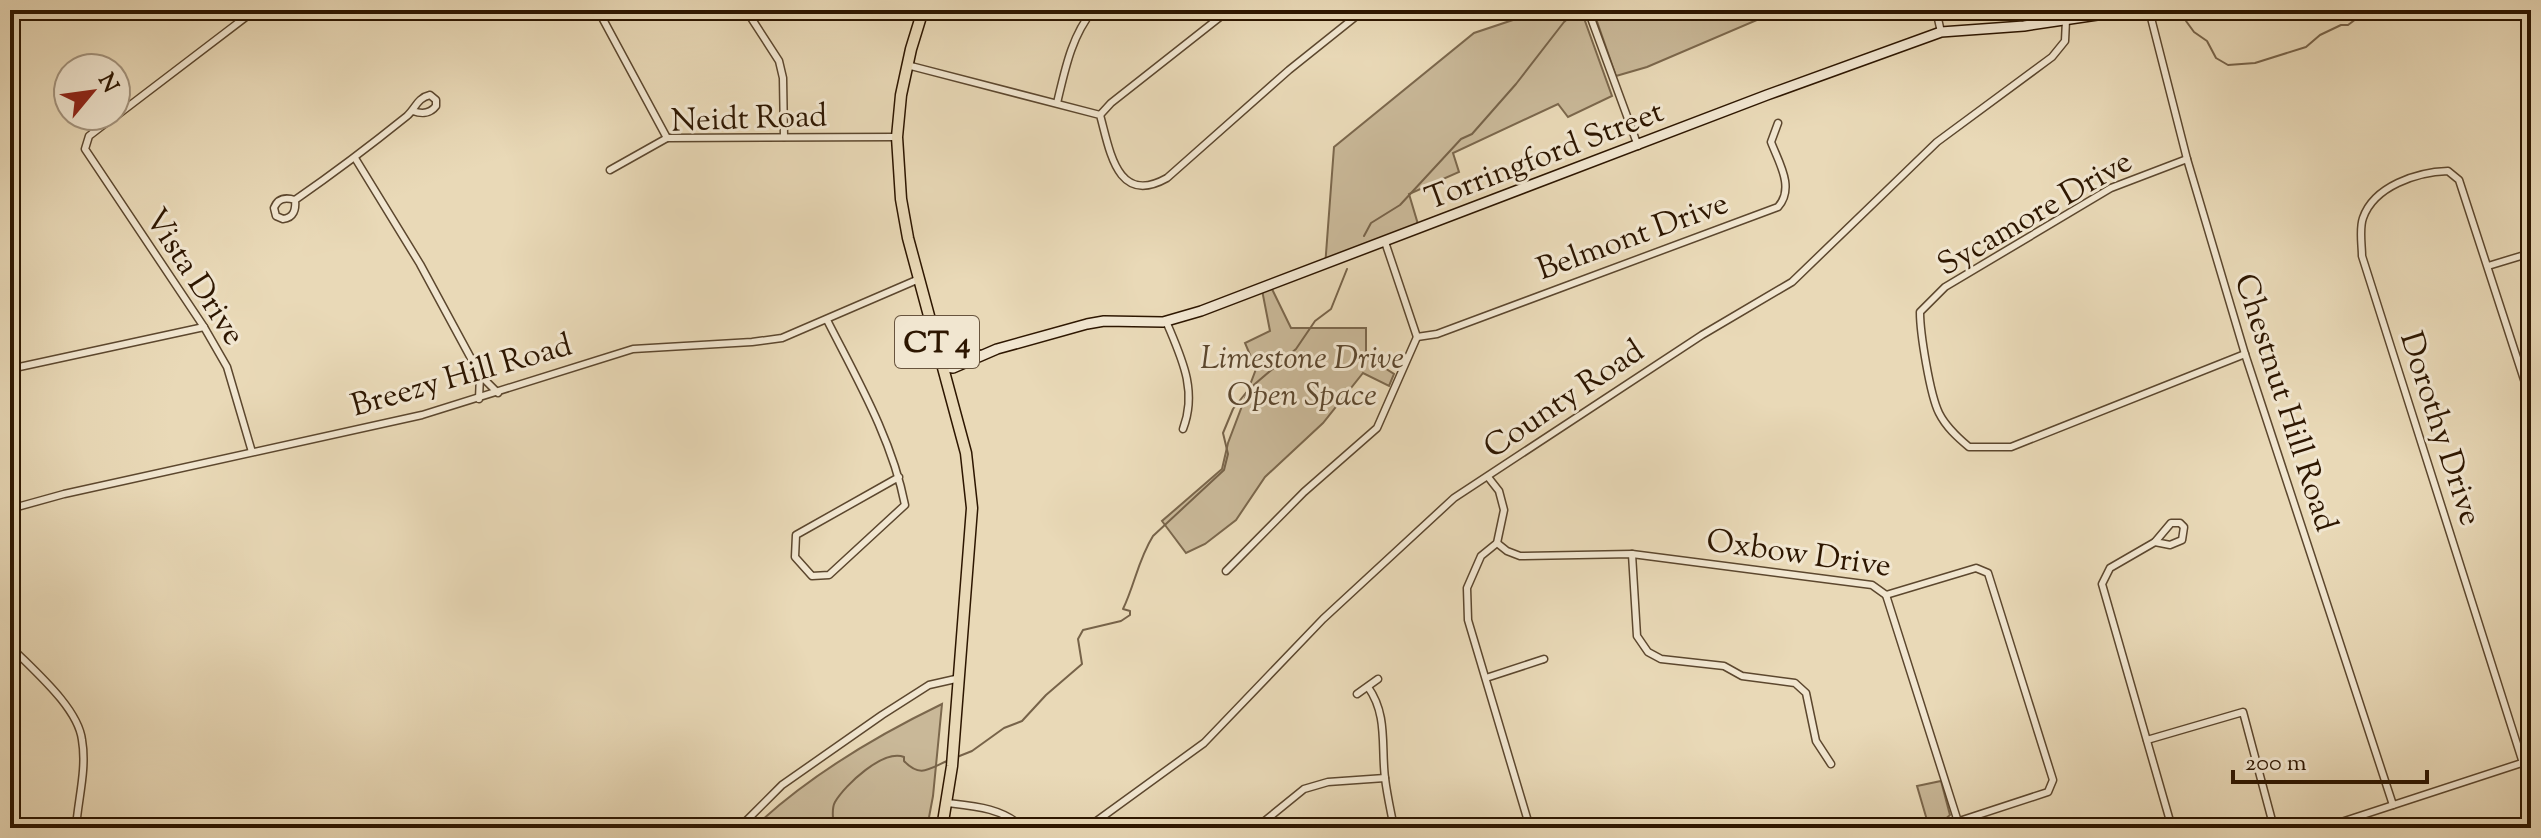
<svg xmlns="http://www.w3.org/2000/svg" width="2541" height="838" viewBox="0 0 2541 838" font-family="'Sorts Mill Goudy',serif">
  <rect width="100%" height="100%" fill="#e9d9b7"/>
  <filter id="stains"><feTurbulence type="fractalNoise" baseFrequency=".0025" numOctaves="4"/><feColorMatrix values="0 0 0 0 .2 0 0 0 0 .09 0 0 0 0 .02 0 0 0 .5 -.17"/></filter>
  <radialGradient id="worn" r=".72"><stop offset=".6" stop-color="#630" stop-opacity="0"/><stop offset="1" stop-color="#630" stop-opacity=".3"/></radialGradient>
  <g fill="#c9b898" stroke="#7b674c" stroke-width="2">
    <polygon points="1543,10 1581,10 1612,96 1568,117 1558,104 1453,153 1459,172 1409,194 1420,231 1325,267 1334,147 1474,33"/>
    <polygon points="1593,10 1753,10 1757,20 1647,67 1616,76"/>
    <polygon points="1271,287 1291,328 1366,328 1366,356 1394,374 1389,386 1363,373 1323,423 1265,477 1236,520 1205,544 1186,553 1162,521 1222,469 1228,443 1256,369 1245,343 1270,331 1262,290"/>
    <path d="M942 704 933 796 927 828H771L762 820C814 773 880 734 942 704Z"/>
    <polygon points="1941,781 1950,815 1942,822 1929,827 1917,786"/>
  </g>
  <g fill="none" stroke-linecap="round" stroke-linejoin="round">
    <g stroke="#776349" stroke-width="2">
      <polyline points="2183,10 2186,21 2194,32 2207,41 2216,58 2228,65 2255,63 2306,47 2320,35 2341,25 2348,25 2368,10"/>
      <polyline points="1364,236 1371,223 1400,205 1461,139 1472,134 1516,84 1564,22 1578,10"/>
      <path d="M957 757 972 751 1004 728 1022 721 1046 695 1082 664 1078 639 1083 630 1121 621 1130 615V611L1123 609C1135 584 1138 560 1153 536L1224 470 1228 454 1223 433 1233 409 1249 389 1296 349 1315 321 1331 309 1347 269"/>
      <path d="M834 828C833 820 831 809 835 802 845 785 883 749 904 757V761C920 778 929 769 947 761"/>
    </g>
    <g stroke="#5c472e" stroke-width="9">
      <g id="street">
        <polyline points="598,10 667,138"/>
        <polyline points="746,10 779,61 783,78 784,137"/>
        <polyline points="1588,10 1638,146"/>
        <polyline points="1936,10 1941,32"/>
        <polyline points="2149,10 2187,159 2245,354 2393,805"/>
        <polyline points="2531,33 2528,40 2531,56"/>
        <path d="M907 65 1100 115C1110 151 1117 206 1167 178L1289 70 1364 10"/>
        <path d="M1057 103C1065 70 1071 37 1093 10"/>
        <polyline points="1100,115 1111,103 1229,10"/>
        <polyline points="115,116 89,136 85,149 204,327 227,367 252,452"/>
        <polyline points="116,116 255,10"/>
        <polyline points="355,158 420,264 480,375 498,393"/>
        <path d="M2187 159 2111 188 1945 287 1920 312C1920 333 1930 395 1939 413 1946 427 1957 437 1969 447H2011L2245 354"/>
        <polyline points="610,170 667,138 897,137"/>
        <path d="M295 200C296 209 294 218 283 219L276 216 274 208C278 198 285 197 295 200 334 173 371 145 407 116 416 108 417 98 430 95L436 100V106C430 114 421 114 413 111"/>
        <polyline points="1385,242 1417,337"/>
        <polyline points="2488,266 2531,253"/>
        <path d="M827 320C857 379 892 439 905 505L829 575 812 576 795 557 796 535 899 477"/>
        <path d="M1166 321C1181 357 1198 390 1183 429"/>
        <path d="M1417 337 1437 334 1778 207C1795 188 1779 163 1771 142L1778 123"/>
        <polyline points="10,369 204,327"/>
        <polyline points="479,399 480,375"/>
        <polyline points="1488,477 1499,491 1504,510 1497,543 1481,556 1467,588 1468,620 1530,828"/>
        <polyline points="10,509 64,494 422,415 633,349 752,342 782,338 919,279"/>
        <polygon points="2171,523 2180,523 2184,527 2182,540 2170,545 2155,542"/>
        <polyline points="2155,542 2110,568 2102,584 2172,828"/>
        <polyline points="1497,543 1507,551 1520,556 1632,554 1872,585 1886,595 1976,568 1988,573 2053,780 2048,792 1938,828"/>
        <polyline points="1632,554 1637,636 1648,652 1661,659 1724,666 1742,676 1795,683 1806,693 1816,741 1831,764"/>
        <polyline points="1226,571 1304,492 1377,428 1417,337"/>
        <polyline points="1886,595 1960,828"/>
        <path d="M10 646C32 669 78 707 82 740 87 769 78 799 76 828"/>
        <polyline points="1486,678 1544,659"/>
        <path d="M1368 687C1388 715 1381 746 1385 778 1387 795 1391 812 1394 828"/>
        <polyline points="1357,694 1378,679"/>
        <polyline points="2147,740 2243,712 2274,828"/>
        <path d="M2523 763 2362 256C2362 245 2359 229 2363 218 2374 186 2417 172 2448 171L2459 180 2531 401"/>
        <path d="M947 803C974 806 1003 808 1023 828"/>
        <polyline points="739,828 782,785 882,715 929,685 960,678"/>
        <polyline points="1087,828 1204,743 1323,619 1454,498 1702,335 1792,282 1937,142 2052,57 2065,41 2066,20"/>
        <polyline points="1256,828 1304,789 1328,782 1385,778"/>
        <polyline points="2323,828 2531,760"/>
      </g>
    </g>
    <g stroke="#2d1600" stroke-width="12">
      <g id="secondary">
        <polyline points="943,366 953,368 997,349 1087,324 1104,321 1163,322 1201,311 1767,95 1941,32 2024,26 2131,10"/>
        <path d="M943 366C951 357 967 352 979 355"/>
      </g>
    </g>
    <g stroke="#2d1600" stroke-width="13">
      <polyline id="primary" points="923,10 911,49 901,95 897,137 901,199 908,238 966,453 972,508 952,766 942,828"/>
    </g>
    <use href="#street" stroke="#f1e6d0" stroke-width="6"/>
    <use href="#secondary" stroke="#f1e6d0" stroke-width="9"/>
    <use href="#primary" stroke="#e9d9b7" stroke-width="10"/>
  </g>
  <g text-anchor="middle" stroke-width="6" stroke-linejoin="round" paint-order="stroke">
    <rect fill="#f1e6d0" stroke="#68543e" stroke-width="2" x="895" y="316" width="84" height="52" rx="6"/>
    <g font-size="30" font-weight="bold" fill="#2d1600">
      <text x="937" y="352">CT 4</text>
    </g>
    <g font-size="32" fill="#2d1600" stroke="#f1e6d0">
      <text transform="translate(749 117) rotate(-2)" y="11">Neidt Road</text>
      <text transform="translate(1544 154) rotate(-21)" y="11">Torringford Street</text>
      <text transform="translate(2034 212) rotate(-30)" y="11">Sycamore Drive</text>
      <text transform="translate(1632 235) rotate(-20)" y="11">Belmont Drive</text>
      <text transform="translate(196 276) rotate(57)" y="11">Vista Drive</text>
      <text transform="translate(461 374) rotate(-16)" y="11">Breezy Hill Road</text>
      <text transform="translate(1563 398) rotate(-34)" y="11">County Road</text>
      <text transform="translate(2287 402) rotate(72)" y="11">Chestnut Hill Road</text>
      <text transform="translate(2442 428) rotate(72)" y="11">Dorothy Drive</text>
      <text transform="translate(1799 552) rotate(8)" y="11">Oxbow Drive</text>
    </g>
    <g font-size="32" font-style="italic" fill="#5c472e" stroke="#f1e6d0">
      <text x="1302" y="368">Limestone Drive<tspan x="1302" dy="37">Open Space</tspan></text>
    </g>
  </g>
  <rect width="2541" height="838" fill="none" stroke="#e9d9b7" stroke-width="40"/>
  <rect x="12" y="12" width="2517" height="814" fill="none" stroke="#2d1600" stroke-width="4"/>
  <rect x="20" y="20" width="2501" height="798" fill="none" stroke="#2d1600" stroke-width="2"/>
  <g transform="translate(92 92) rotate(61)"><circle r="38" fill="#f1e6d0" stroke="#a3937d" stroke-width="2"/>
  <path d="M0-6L14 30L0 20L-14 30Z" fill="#8f2418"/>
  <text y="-12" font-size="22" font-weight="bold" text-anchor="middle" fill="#2d1600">N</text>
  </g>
  <path d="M2233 770v12h194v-12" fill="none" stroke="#2d1600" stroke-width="4"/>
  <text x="2245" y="770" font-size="24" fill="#2d1600" stroke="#f1e6d0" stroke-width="6" paint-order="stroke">200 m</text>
  <rect width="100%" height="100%" filter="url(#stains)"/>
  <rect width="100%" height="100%" fill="url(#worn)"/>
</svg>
